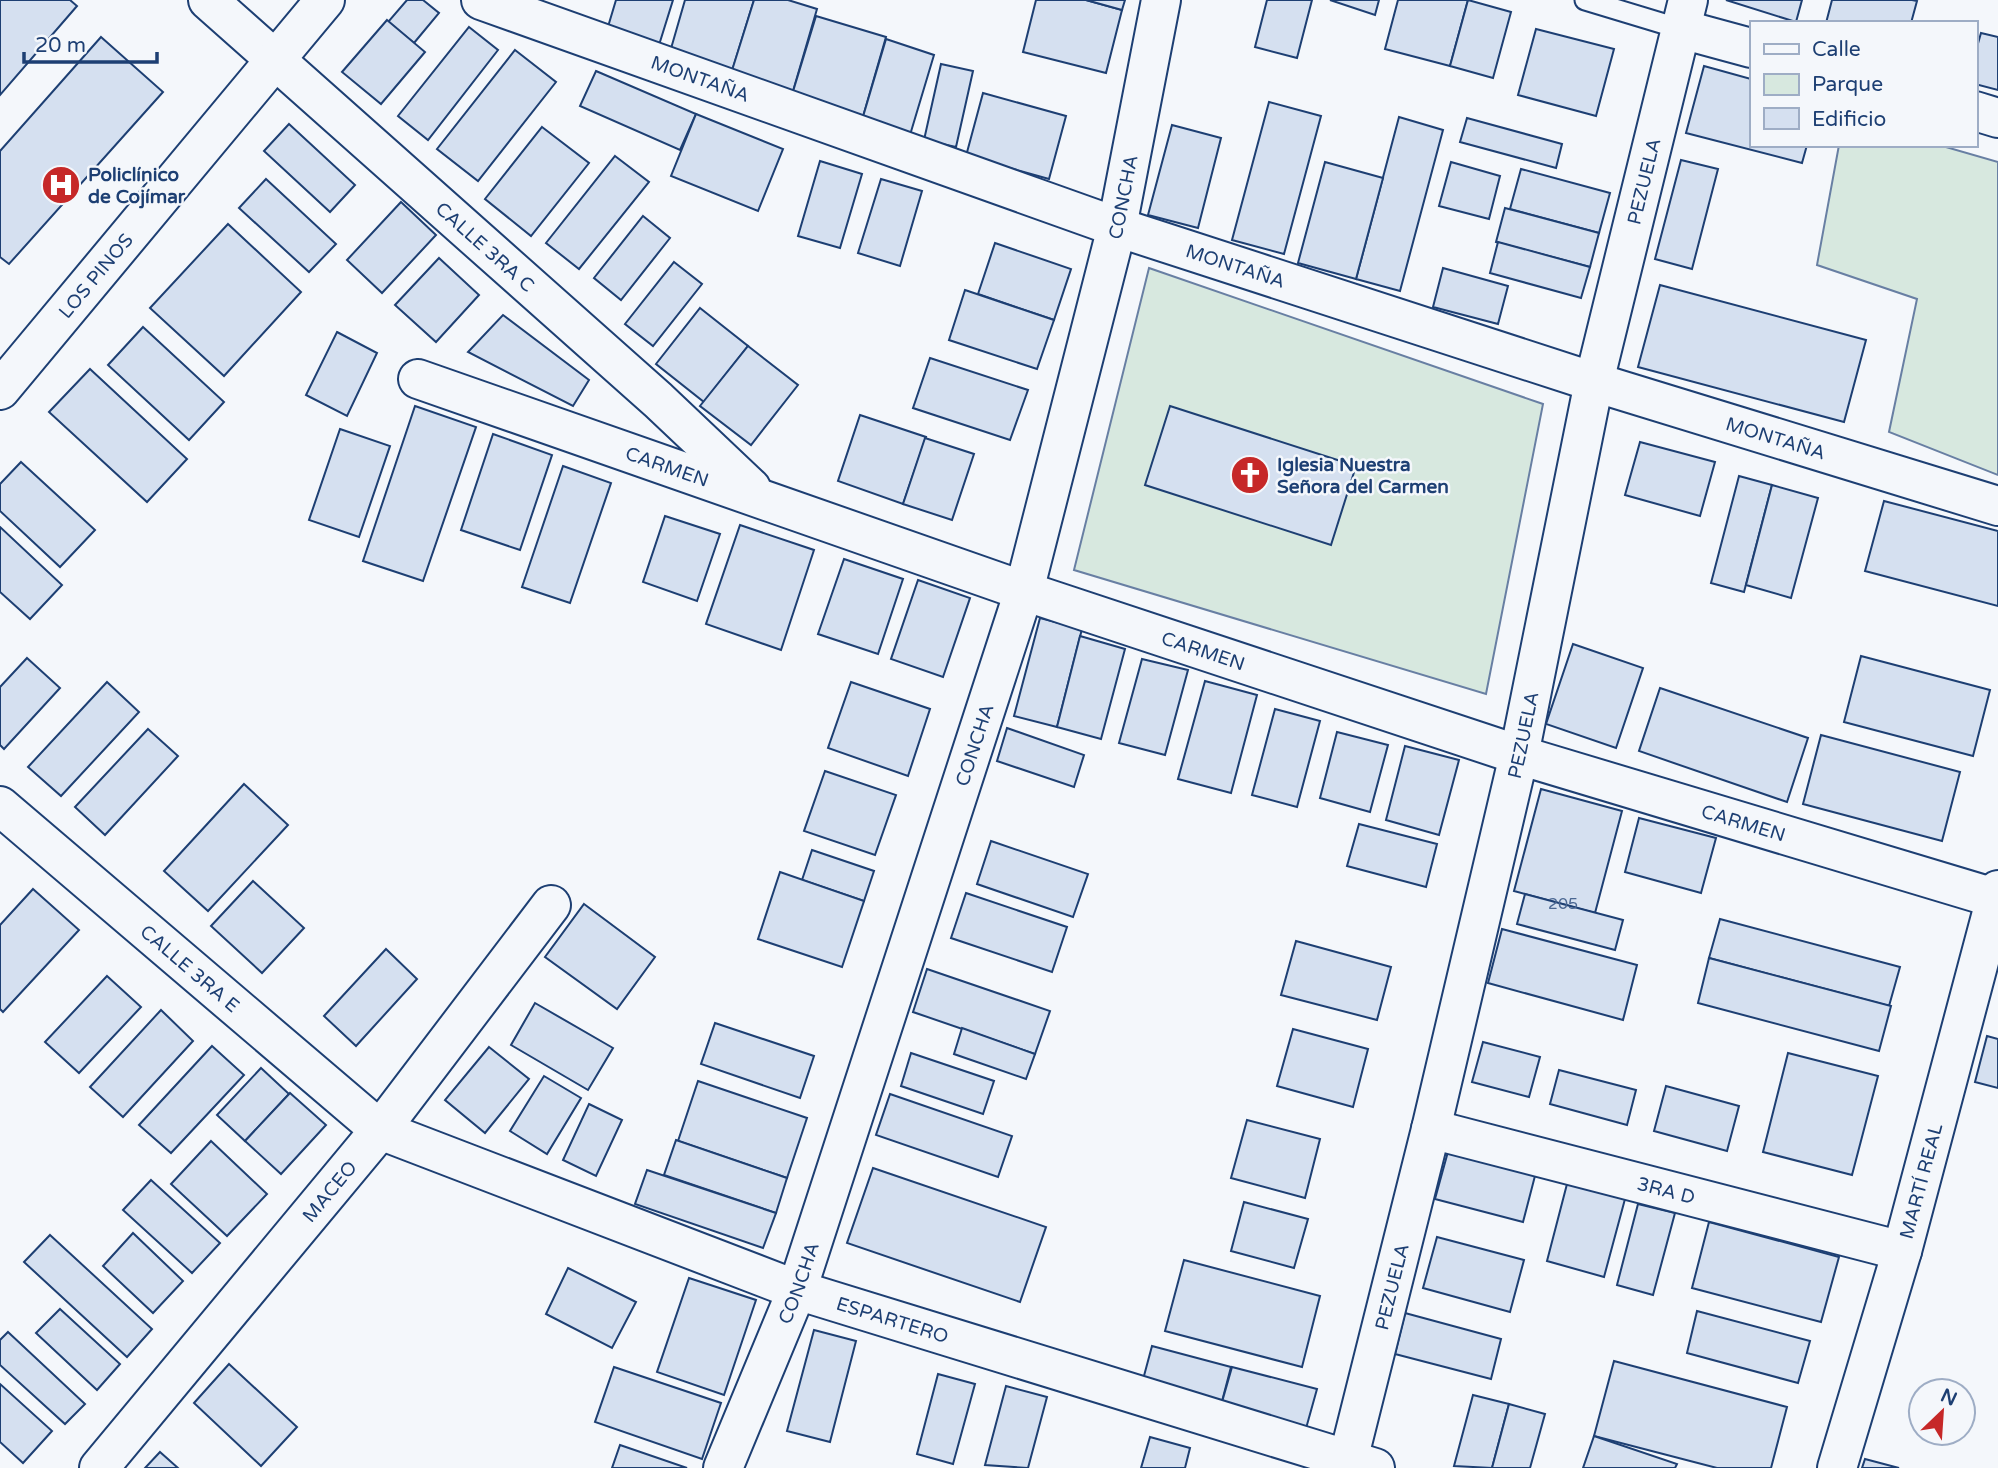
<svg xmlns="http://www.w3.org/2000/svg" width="1998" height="1468" viewBox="0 0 1998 1468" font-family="'Varela Round',sans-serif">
  <rect width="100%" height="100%" fill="#f4f7fb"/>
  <g fill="#d7e8df" stroke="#687fa3" stroke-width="2">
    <polygon points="1839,145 1939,145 1998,162 1998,475 1889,432 1917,299 1817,265"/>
    <polygon points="1149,268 1543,404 1486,694 1074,570"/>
  </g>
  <g fill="#d5e0f0" stroke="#1d3f73" stroke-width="2">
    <polygon points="0,0 70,0 77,6 0,95"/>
    <polygon points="407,0 423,0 439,13 414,43 388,22"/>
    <polygon points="616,0 673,0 659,45 607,30"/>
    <polygon points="685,0 754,0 732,71 670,52"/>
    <polygon points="754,0 788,0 817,9 791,98 729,80"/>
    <polygon points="1036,0 1086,0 1122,10 1106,73 1023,52"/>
    <polygon points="1086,0 1125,0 1122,10"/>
    <polygon points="1267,0 1312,0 1297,58 1255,47"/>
    <polygon points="1330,0 1379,0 1375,15"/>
    <polygon points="1398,0 1468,0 1450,66 1385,49"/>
    <polygon points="1468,0 1511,12 1493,78 1450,66"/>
    <polygon points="1726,0 1802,0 1796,22"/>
    <polygon points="1832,0 1912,0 1917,1 1911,23 1826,23"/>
    <polygon points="816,16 886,37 862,120 791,98"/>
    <polygon points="387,20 425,52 381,104 342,72"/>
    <polygon points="469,27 498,50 428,140 398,116"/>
    <polygon points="1536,29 1614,49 1596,116 1518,95"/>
    <polygon points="1981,33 1998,37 1998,90 1975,84 1975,54"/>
    <polygon points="101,37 163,92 9,264 0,257 0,151"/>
    <polygon points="886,39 934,55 910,135 862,120"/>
    <polygon points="515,50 556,82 478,181 437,149"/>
    <polygon points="941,64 973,71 956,147 924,140"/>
    <polygon points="1704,66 1751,79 1751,145 1807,145 1802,163 1686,133"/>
    <polygon points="596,71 696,114 680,150 580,106"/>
    <polygon points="983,93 1066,116 1049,179 966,156"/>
    <polygon points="1269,102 1321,116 1284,254 1232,240"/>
    <polygon points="696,114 783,149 758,211 671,176"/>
    <polygon points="1399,117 1443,130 1400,291 1356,279"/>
    <polygon points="1467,118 1562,144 1556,168 1460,142"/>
    <polygon points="289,124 355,185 330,212 264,151"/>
    <polygon points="1172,125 1221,138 1198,228 1148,215"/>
    <polygon points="542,127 589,163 531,236 485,199"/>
    <polygon points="615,156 649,182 579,269 546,243"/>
    <polygon points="1681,160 1718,169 1692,269 1655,259"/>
    <polygon points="820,161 862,174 840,248 798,236"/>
    <polygon points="1325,162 1383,178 1356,279 1298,263"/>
    <polygon points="1451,162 1500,176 1489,219 1439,206"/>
    <polygon points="1521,169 1610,193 1599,233 1510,209"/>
    <polygon points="266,179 336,244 309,272 239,208"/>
    <polygon points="881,179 922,191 900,266 858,253"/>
    <polygon points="401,202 436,235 382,293 347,260"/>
    <polygon points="1505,208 1599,233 1590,267 1496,242"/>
    <polygon points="643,216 670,238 621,300 594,278"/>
    <polygon points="228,224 301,292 224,376 150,308"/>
    <polygon points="1498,242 1590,267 1581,298 1490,273"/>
    <polygon points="995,243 1071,269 1054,320 978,294"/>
    <polygon points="439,258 479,295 436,342 395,305"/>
    <polygon points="674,262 702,284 653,346 625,324"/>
    <polygon points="1443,268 1508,286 1498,324 1433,307"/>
    <polygon points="1660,285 1866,340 1844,422 1638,367"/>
    <polygon points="965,290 1054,320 1037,369 949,340"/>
    <polygon points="700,308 748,346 704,402 656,364"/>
    <polygon points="503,315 589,380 573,406 468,352"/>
    <polygon points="143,327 224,402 189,440 108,365"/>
    <polygon points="337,332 377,353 347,416 306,395"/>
    <polygon points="748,346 798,385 751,445 700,406"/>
    <polygon points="930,358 1028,390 1010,440 913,408"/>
    <polygon points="90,369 187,459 147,502 49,412"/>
    <polygon points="415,406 476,427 423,581 363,561"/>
    <polygon points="1170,406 1356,466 1331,545 1145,485"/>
    <polygon points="860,415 926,437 903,504 838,481"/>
    <polygon points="340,429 390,446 359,537 309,520"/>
    <polygon points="493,434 552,455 520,550 461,530"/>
    <polygon points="925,438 974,454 952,520 903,504"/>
    <polygon points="1640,442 1715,462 1700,516 1625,495"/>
    <polygon points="21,462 95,530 60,567 0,511 0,484"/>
    <polygon points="563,466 611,483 570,603 522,587"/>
    <polygon points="1739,476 1772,485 1744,592 1711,583"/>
    <polygon points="1772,485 1818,498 1791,598 1746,585"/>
    <polygon points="1884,501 1998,531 1998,606 1865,571"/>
    <polygon points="665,516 720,534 697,601 643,582"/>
    <polygon points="740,525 814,550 781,650 706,624"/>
    <polygon points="0,527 62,585 30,619 0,592"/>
    <polygon points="844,559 903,579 878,654 818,634"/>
    <polygon points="918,580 970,598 943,677 891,659"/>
    <polygon points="1040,618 1082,629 1057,727 1014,716"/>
    <polygon points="1080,636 1125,649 1101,739 1057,727"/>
    <polygon points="1573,644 1643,668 1616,748 1546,724"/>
    <polygon points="1861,656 1990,690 1973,756 1844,722"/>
    <polygon points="27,658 60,688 4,749 0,745 0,687"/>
    <polygon points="1142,659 1188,670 1165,755 1119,743"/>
    <polygon points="1205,681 1257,695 1231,793 1178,779"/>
    <polygon points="107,682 139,712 61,796 28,767"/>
    <polygon points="851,682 930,709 908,776 828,748"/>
    <polygon points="1660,688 1808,738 1787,802 1639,751"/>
    <polygon points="1275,709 1320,721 1297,807 1252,795"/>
    <polygon points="1007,728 1084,755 1074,787 997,761"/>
    <polygon points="148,729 178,756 105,835 75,807"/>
    <polygon points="1337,732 1388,745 1370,812 1320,798"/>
    <polygon points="1821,735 1960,772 1942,841 1803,804"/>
    <polygon points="1405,746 1459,760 1439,835 1386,820"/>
    <polygon points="825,771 896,795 875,855 804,831"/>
    <polygon points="244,784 288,825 208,911 164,871"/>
    <polygon points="1541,789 1622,811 1595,913 1514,891"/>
    <polygon points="1639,818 1716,838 1701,893 1625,872"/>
    <polygon points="1359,824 1437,844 1426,887 1347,866"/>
    <polygon points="991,841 1088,874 1073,917 977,884"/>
    <polygon points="812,850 874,871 864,901 802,880"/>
    <polygon points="780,872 864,901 842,967 758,939"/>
    <polygon points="253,881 304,928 262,973 211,926"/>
    <polygon points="33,889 79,930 3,1012 0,1009 0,925"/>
    <polygon points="966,893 1067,927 1052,972 951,938"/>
    <polygon points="1525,894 1623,920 1615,950 1517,924"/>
    <polygon points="584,904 655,957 617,1009 545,957"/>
    <polygon points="1720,919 1900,967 1889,1006 1709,958"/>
    <polygon points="1502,929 1637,965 1623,1020 1488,983"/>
    <polygon points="1296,941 1391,967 1377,1020 1281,995"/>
    <polygon points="386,949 417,979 356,1046 324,1016"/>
    <polygon points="1709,958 1891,1006 1879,1051 1698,1003"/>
    <polygon points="927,969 1050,1011 1035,1054 913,1012"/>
    <polygon points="107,976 141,1007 79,1073 45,1042"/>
    <polygon points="535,1003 613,1048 588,1090 511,1045"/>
    <polygon points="161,1010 193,1041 123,1117 90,1087"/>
    <polygon points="715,1023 814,1056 800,1098 701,1064"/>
    <polygon points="962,1028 1035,1054 1026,1079 954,1054"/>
    <polygon points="1293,1029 1368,1049 1353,1107 1277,1086"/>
    <polygon points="1987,1036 1998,1039 1998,1088 1975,1082"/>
    <polygon points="1483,1042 1540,1057 1529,1097 1472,1082"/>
    <polygon points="212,1046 244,1075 171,1153 139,1125"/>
    <polygon points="489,1047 529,1079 485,1133 445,1100"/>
    <polygon points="911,1053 994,1081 983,1114 901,1086"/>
    <polygon points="1788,1053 1878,1076 1852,1175 1763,1152"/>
    <polygon points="261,1068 289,1094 245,1141 217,1115"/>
    <polygon points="1559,1070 1636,1090 1627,1125 1550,1104"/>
    <polygon points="544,1076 581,1098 547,1154 510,1131"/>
    <polygon points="698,1081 807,1118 787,1178 678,1141"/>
    <polygon points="1666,1086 1739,1106 1727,1151 1654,1131"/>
    <polygon points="290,1093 326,1125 281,1174 245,1141"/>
    <polygon points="890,1094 1012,1136 998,1177 876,1135"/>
    <polygon points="589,1104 622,1120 596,1176 563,1160"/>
    <polygon points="1247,1120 1320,1139 1305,1198 1231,1178"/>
    <polygon points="676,1140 787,1178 776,1213 664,1175"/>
    <polygon points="211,1141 267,1194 227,1236 171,1184"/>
    <polygon points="1449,1148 1536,1172 1523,1222 1435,1199"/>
    <polygon points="873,1168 1046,1227 1020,1302 847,1243"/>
    <polygon points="647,1170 776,1213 763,1248 635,1204"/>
    <polygon points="151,1180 220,1243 192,1273 123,1210"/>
    <polygon points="1567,1184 1625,1199 1604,1277 1547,1261"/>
    <polygon points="1244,1202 1308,1219 1294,1268 1231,1251"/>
    <polygon points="1638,1204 1675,1213 1653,1295 1617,1285"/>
    <polygon points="1709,1222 1839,1257 1821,1322 1692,1288"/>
    <polygon points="133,1233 183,1281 153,1313 103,1266"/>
    <polygon points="50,1235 152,1329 127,1357 24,1262"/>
    <polygon points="1437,1237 1524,1260 1510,1312 1423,1288"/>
    <polygon points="1184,1260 1320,1296 1302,1367 1165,1331"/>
    <polygon points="568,1268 636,1302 612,1348 546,1314"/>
    <polygon points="689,1278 756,1300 724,1395 657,1372"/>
    <polygon points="60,1309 120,1364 97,1390 36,1333"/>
    <polygon points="1697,1311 1810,1341 1798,1383 1687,1353"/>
    <polygon points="1405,1313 1501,1339 1491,1379 1395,1354"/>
    <polygon points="814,1330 856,1341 830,1442 787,1431"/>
    <polygon points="8,1332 85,1404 65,1424 0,1365 0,1340"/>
    <polygon points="1152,1346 1231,1367 1220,1409 1141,1387"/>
    <polygon points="1614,1361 1787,1407 1771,1468 1717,1468 1594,1436"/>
    <polygon points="229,1364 297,1427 261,1466 194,1403"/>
    <polygon points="614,1367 721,1403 702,1459 595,1422"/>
    <polygon points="1232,1367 1317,1389 1305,1432 1220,1409"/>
    <polygon points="938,1374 975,1384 953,1464 917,1454"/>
    <polygon points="0,1384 52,1431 23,1463 0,1442"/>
    <polygon points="1006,1386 1047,1397 1028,1468 985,1465"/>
    <polygon points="1473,1395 1509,1404 1492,1468 1454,1466"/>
    <polygon points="1509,1404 1545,1414 1530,1468 1492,1468"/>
    <polygon points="1594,1436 1677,1464 1675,1468 1583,1468"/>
    <polygon points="1150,1437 1190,1448 1185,1468 1141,1468"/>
    <polygon points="620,1445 687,1468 612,1468"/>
    <polygon points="160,1452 178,1468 145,1468"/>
    <polygon points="1865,1459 1899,1468 1862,1468"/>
  </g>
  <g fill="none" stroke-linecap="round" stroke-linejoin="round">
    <g stroke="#1d3f73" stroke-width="23">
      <polyline id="service" points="1585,0 1681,29"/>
    </g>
    <g stroke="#1d3f73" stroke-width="42">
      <g id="minor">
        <path id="s1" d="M208 0 658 400 751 488"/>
        <path id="s2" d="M481 0 1117 227 1594 382 1998 506"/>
        <polyline points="1681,29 1751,48"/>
        <polyline points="1975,111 1998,118"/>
        <path id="s3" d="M418 379 1024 591 1519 755 1998 899"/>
        <path id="s4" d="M0 806 380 1130 797 1290 1375 1468"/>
        <path id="s5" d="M1431 1129 1902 1251"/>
        <path id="s6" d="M99 1468 380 1130 551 905"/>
        <path id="s7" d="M723 1468 797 1290 1024 591 1117 227 1161 0"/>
      </g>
    </g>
    <g stroke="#1d3f73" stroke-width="42">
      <g id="tertiary">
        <path id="s8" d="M0 390 325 0"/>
      </g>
    </g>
    <g stroke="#1d3f73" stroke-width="42">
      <g id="secondary">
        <path id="s9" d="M1346 1468 1431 1129 1519 755 1594 382 1688 0"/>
        <path id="s10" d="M1837 1468 1902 1251 1998 890"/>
      </g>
    </g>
    <use href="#service" stroke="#f4f7fb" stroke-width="19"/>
    <use href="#minor" stroke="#f4f7fb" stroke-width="38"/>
    <use href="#tertiary" stroke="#f4f7fb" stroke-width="38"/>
    <use href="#secondary" stroke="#f4f7fb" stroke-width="38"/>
  </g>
  <defs>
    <g id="hospital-disc" transform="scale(2.0125)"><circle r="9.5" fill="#c62828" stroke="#f4f7fb"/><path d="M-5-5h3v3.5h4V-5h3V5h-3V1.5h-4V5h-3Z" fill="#fff"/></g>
    <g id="church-disc" transform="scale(2.0125)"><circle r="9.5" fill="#c62828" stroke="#f4f7fb"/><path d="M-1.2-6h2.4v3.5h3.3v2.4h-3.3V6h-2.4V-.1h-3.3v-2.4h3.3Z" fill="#fff"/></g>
  </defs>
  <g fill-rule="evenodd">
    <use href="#hospital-disc" x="61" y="185"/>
    <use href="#church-disc" x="1250" y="475"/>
  </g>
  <g text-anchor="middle" stroke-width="5" stroke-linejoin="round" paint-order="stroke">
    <g font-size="16" fill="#4b6792">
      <text x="1563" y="909">205</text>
    </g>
    <g font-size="19" fill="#1d3f73" stroke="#f4f7fb">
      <text dy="7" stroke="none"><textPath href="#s2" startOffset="233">MONTAÑA</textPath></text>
      <text dy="7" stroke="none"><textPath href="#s9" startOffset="1321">PEZUELA</textPath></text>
      <text dy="7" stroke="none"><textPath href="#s7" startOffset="1334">CONCHA</textPath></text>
      <text dy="7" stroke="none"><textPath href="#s1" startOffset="371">CALLE 3RA C</textPath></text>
      <text dy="7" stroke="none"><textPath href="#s2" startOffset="800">MONTAÑA</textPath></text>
      <text dy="7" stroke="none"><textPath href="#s8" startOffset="149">LOS PINOS</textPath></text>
      <text dy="7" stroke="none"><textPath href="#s2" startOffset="1367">MONTAÑA</textPath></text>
      <text dy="7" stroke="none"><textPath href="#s3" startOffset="264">CARMEN</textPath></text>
      <text dy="7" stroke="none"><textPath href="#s3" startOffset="831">CARMEN</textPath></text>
      <text dy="7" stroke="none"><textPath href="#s9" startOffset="754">PEZUELA</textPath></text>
      <text dy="7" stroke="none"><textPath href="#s7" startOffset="766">CONCHA</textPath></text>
      <text dy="7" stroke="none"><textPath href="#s3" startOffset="1398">CARMEN</textPath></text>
      <text dy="7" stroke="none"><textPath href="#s4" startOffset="250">CALLE 3RA E</textPath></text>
      <text dy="7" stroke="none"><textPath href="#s10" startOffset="299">MARTÍ REAL</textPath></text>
      <text dy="7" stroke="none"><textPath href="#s6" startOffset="360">MACEO</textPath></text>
      <text dy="7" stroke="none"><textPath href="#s5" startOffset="243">3RA D</textPath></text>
      <text dy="7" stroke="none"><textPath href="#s7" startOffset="200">CONCHA</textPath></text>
      <text dy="7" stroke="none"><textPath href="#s9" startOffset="187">PEZUELA</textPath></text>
      <text dy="7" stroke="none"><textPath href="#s4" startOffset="1046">ESPARTERO</textPath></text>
    </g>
    <g font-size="19" font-weight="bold" fill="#1d3f73" stroke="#f4f7fb" text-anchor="start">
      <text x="88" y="181">Policlínico<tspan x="88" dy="22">de Cojímar</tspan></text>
      <text x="1277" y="471">Iglesia Nuestra<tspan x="1277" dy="22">Señora del Carmen</tspan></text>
    </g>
  </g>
  <rect x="1750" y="21" width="228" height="126" fill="#f4f7fb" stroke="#9eadc5" stroke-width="2"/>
  <rect x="1764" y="44" width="35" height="10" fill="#f4f7fb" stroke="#9eadc5" stroke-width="2"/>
  <text x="1812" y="56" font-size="21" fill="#1d3f73">Calle</text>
  <rect x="1764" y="74" width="35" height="21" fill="#d7e8df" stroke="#9eadc5" stroke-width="2"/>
  <text x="1812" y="91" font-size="21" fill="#1d3f73">Parque</text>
  <rect x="1764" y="108" width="35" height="21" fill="#d5e0f0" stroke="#9eadc5" stroke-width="2"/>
  <text x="1812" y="126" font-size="21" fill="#1d3f73">Edificio</text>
  <g transform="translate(1942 1412) rotate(25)"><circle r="33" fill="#f4f7fb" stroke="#9eadc5" stroke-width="2"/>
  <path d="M0-5L12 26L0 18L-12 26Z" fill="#c62828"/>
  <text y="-10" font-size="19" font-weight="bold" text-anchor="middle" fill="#1d3f73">N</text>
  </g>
  <path d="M24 52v10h133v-10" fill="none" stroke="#1d3f73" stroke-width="3.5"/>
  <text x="35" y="52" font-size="21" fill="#1d3f73" stroke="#f4f7fb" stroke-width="5" paint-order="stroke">20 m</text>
</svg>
